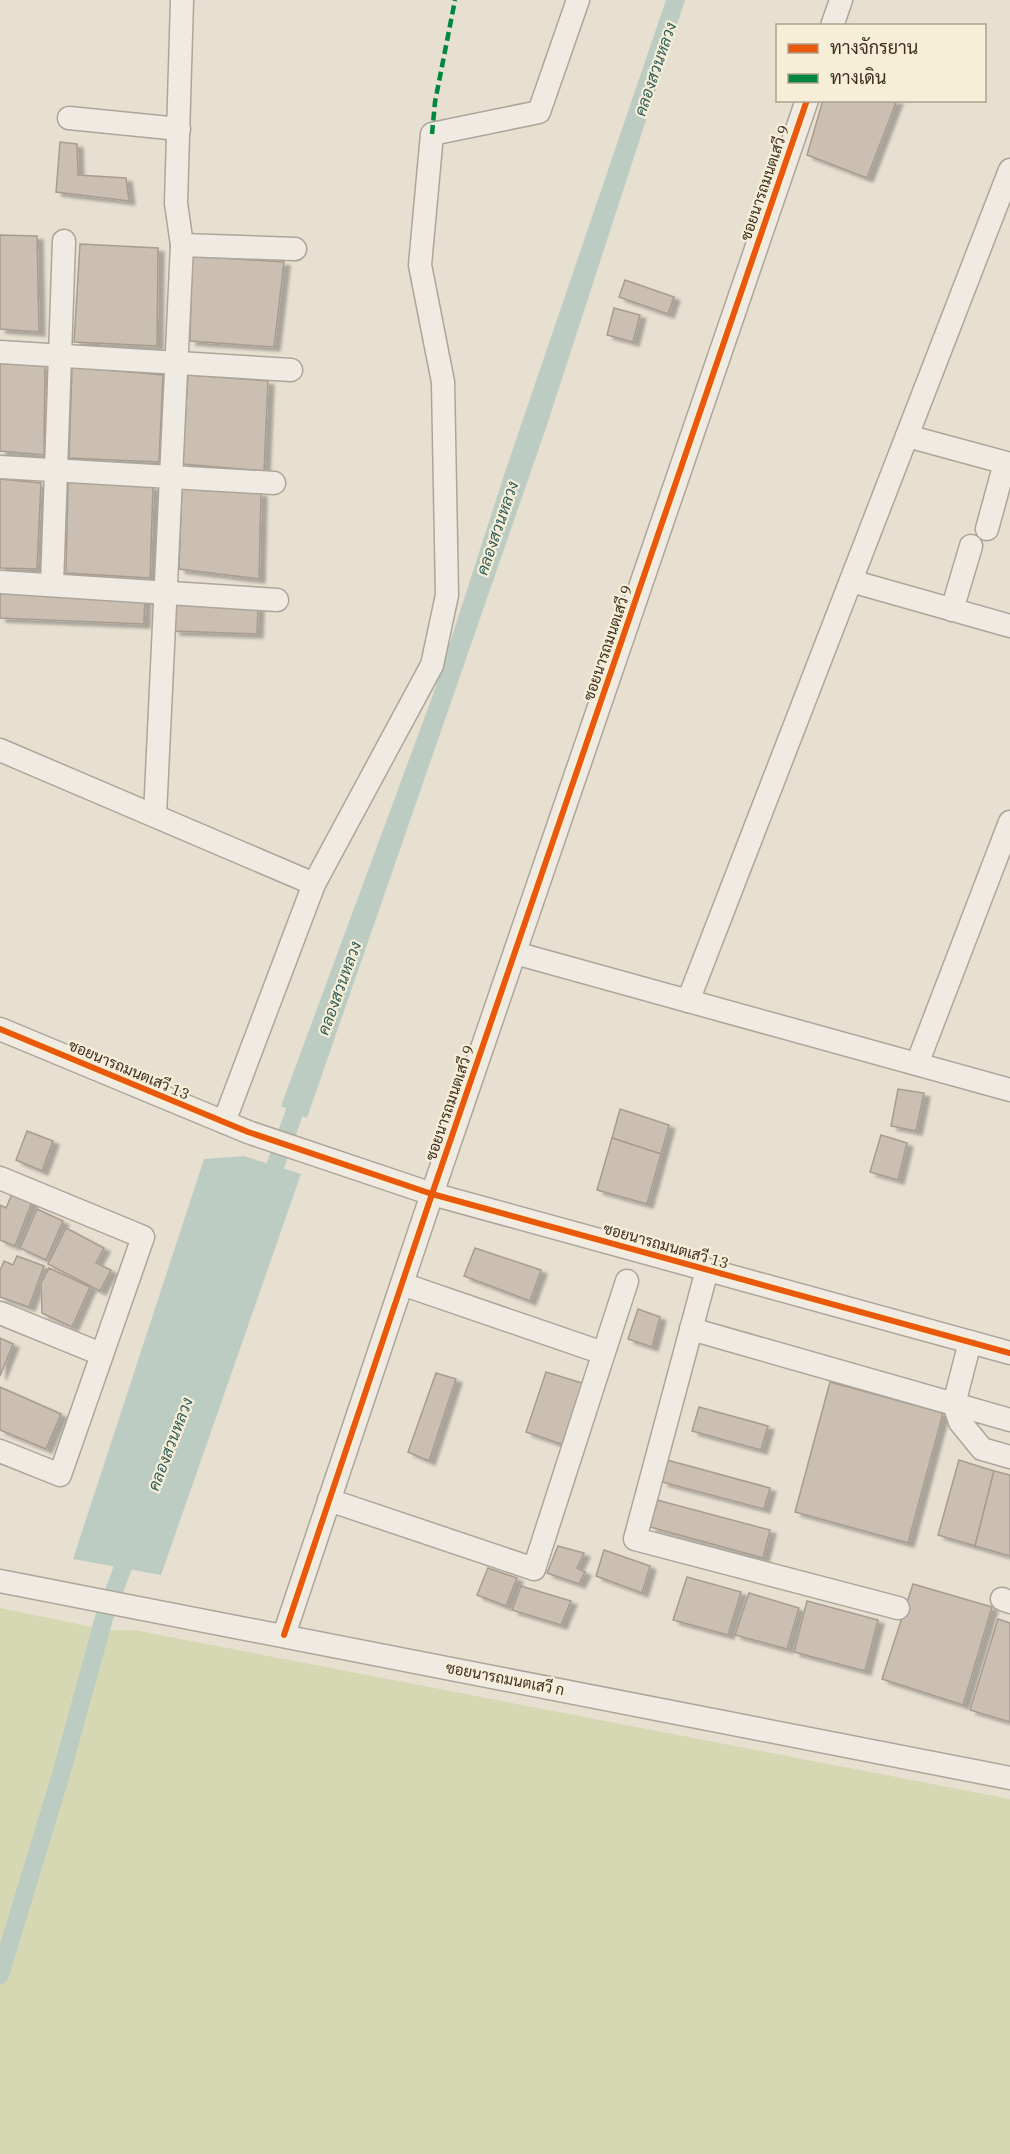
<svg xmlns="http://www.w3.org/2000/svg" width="1010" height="2154" viewBox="0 0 1010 2154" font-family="'IBM Plex Serif',Sarabun,serif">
  <defs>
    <filter id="shadow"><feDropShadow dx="6" dy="4" stdDeviation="1.5" flood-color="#0004"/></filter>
  </defs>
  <rect width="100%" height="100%" fill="#e7e0d1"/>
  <polygon fill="#d6d7b3" points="0,1608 107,1630 134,1630 1010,1799 1010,2154 0,2154"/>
  <g fill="#bcccc2">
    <polygon points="666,0 685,0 546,428 307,1118 281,1106 434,692 506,469"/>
    <polygon points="244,1156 301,1174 161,1575 73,1559 204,1159"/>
  </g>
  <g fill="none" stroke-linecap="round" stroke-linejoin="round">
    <g stroke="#bcccc2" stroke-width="18">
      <polyline points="267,1189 302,1091"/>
      <polyline points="0,1975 62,1771 104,1618 131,1546"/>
    </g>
  </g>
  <g fill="#cbbfb2" stroke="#a89c90" stroke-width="1.5" filter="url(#shadow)">
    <polygon points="823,100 897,100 867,178 807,155"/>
    <polygon points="60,142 77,144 78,175 126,178 129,201 56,192"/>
    <polygon points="0,235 37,236 39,332 0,329"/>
    <polygon points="80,244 158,248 157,346 74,342"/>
    <polygon points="192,256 284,262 274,347 190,341"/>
    <polygon points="625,280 674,297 668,314 619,297"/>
    <polygon points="614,308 640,315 633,342 607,335"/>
    <polygon points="0,362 45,366 44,455 0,451"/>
    <polygon points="72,367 163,375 159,462 69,458"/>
    <polygon points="188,375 268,381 264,471 182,464"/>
    <polygon points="0,479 41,483 37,569 0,568"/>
    <polygon points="68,480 153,486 150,578 66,573"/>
    <polygon points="182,485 261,493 259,579 179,569"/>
    <polygon points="0,588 145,595 144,624 0,618"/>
    <polygon points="175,600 258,607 257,634 174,631"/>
    <polygon points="898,1089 924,1093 916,1131 891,1126"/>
    <polygon points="620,1109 669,1125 661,1154 612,1138"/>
    <polygon points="27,1131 53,1141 42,1171 16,1160"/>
    <polygon points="881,1135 907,1143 898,1180 870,1172"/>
    <polygon points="612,1138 661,1154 647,1204 597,1190"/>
    <polygon points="12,1194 32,1202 15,1246 0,1240 0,1205 6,1208"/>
    <polygon points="37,1209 63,1221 46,1260 20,1248"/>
    <polygon points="66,1228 104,1248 96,1263 111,1270 100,1291 48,1264"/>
    <polygon points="475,1248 541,1270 530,1301 464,1276"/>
    <polygon points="17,1256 44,1266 29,1307 0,1297 0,1271 4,1261 13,1265"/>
    <polygon points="49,1268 90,1287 72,1327 42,1313 41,1283"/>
    <polygon points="638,1309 660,1317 652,1347 628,1339"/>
    <polygon points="0,1338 13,1344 0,1376"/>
    <polygon points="546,1372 585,1384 564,1445 526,1432"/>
    <polygon points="436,1373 456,1379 429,1461 408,1452"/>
    <polygon points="830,1382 943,1413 908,1543 795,1512"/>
    <polygon points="0,1387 61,1414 46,1449 0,1430"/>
    <polygon points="699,1407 768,1426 761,1450 692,1431"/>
    <polygon points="667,1460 770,1488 764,1509 662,1482"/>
    <polygon points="959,1460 994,1471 975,1546 938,1535"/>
    <polygon points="994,1471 1010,1475 1010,1556 975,1546"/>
    <polygon points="657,1500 770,1530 763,1558 650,1527"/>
    <polygon points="558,1546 584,1553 577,1568 585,1572 579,1584 547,1573"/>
    <polygon points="604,1550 650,1566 642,1593 596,1576"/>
    <polygon points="488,1568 517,1578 506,1606 477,1595"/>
    <polygon points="687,1577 741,1592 728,1635 673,1620"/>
    <polygon points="913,1584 992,1607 963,1705 882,1679"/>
    <polygon points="521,1586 571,1601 561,1625 512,1610"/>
    <polygon points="749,1593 799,1608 787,1649 735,1635"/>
    <polygon points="807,1601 878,1620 865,1671 794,1652"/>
    <polygon points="998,1619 1010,1623 1010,1722 970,1710"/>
  </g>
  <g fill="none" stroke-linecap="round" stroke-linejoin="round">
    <g stroke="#ada599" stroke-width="25">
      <g id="minor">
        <polyline points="832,26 841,0"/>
        <polyline points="69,118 179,129"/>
        <polyline points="182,245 295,249"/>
        <polyline points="0,352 291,370"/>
        <polyline points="907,436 1010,464"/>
        <polyline points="0,467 274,483"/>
        <polyline points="987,529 1005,463"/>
        <polyline points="851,581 1010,626"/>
        <polyline points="0,582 277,600"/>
        <polyline points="52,585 64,241"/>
        <polyline points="952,610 971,546"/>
        <polyline points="0,750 314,884"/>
        <polyline points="155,815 182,245 176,203 182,0"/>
        <polyline points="515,953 1010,1090"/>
        <polyline points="688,1001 1010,170"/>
        <polyline points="0,1029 248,1132 432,1194 1010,1353"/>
        <polyline points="917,1064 1010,822"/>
        <polyline points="224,1122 314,884 432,665 447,595 443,382 420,265 432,134 539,112 578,0"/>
        <polyline points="0,1178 143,1237 60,1475 0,1451"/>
        <polyline points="707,1270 635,1539 898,1608"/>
        <polyline points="402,1284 603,1353"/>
        <polyline points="0,1313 101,1354"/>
        <polyline points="691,1329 1010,1420"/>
        <polyline points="970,1342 954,1404 960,1422 982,1449 1010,1457"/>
        <polyline points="329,1500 534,1569 627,1281"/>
        <polyline points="0,1581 1010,1778"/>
        <polyline points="1002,1599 1010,1602"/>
        <polyline points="284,1635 432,1194 807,100"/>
      </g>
    </g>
    <use href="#minor" stroke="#efebe3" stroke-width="22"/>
    <polyline stroke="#00873e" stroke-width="4.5" stroke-dasharray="9 4.5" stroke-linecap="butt" points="432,134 435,102 455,0"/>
    <g stroke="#f7eed8" stroke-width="10">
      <g id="cycleway">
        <polyline points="0,1029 248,1132 432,1194 1010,1353"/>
        <polyline points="284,1635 432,1194 807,100"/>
      </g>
    </g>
    <use href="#cycleway" stroke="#e8590c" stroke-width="6"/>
  </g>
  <g text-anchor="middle" stroke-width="4.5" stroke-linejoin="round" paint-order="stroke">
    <g font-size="15" fill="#3d2e20" stroke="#f7eed8">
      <text transform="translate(765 183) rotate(-71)" y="5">ซอยนารถมนตเสวี 9</text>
      <text transform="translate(608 643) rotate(-71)" y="5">ซอยนารถมนตเสวี 9</text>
      <text transform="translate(129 1070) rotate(23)" y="5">ซอยนารถมนตเสวี 13</text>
      <text transform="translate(450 1103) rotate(-71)" y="5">ซอยนารถมนตเสวี 9</text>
      <text transform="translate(666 1246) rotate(16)" y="5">ซอยนารถมนตเสวี 13</text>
      <text transform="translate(505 1679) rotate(11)" y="5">ซอยนารถมนตเสวี ก</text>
    </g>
    <g font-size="16" font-style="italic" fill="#2f5d5a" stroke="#f7eed8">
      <text transform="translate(655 69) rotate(-71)" y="6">คลองสวนหลวง</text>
      <text transform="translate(497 528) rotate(-71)" y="6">คลองสวนหลวง</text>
      <text transform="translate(339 988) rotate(-70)" y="6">คลองสวนหลวง</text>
      <text transform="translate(170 1444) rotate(-69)" y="6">คลองสวนหลวง</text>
    </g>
  </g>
  <rect x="776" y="24" width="210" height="78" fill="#f7eed8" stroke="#ada18e" stroke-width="1.5"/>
  <rect x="788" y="44" width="30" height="9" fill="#e8590c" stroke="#ada18e" stroke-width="1.5"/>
  <text x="830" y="54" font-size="18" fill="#3d2e20">ทางจักรยาน</text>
  <rect x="788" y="74" width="30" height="9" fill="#00873e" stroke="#ada18e" stroke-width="1.5"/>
  <text x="830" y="84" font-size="18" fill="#3d2e20">ทางเดิน</text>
</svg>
